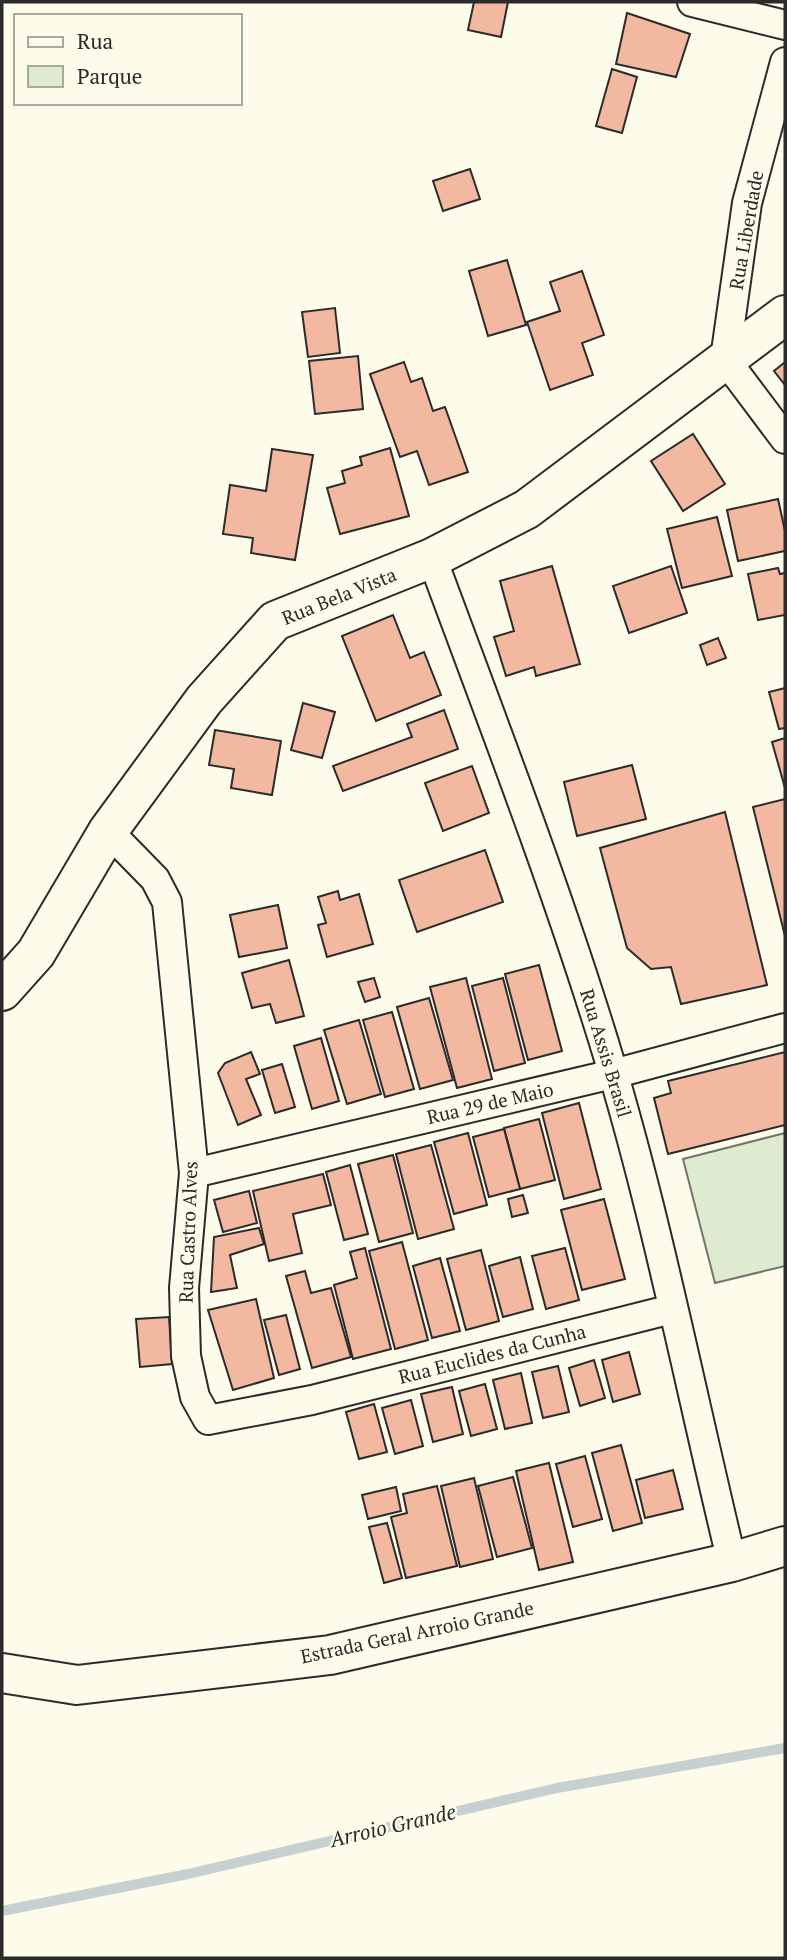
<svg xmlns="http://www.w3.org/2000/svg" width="787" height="1960" viewBox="0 0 787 1960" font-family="'PT Serif',serif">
  <rect width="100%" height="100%" fill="#fdfbea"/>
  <polygon fill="#deebd1" stroke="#74746e" stroke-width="2" points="785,1133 785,1266 715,1283 683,1159"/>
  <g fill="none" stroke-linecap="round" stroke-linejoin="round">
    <polyline stroke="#c7d0d0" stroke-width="10" points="2,1911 188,1874 557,1788 785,1748"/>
  </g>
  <g fill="#f2b8a0" stroke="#2b2b2b" stroke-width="2">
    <polygon points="474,2 508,2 501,37 468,30"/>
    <polygon points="627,13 690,34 676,77 616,64"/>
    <polygon points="612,69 637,77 622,133 596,126"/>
    <polygon points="470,169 480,199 443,211 433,181"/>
    <polygon points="507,260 526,325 488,336 469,271"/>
    <polygon points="582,271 604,335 582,343 593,375 550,390 527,322 560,311 550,282"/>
    <polygon points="335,308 340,353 308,357 302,312"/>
    <polygon points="358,356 363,409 315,414 309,361"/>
    <polygon points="404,362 411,382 422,378 433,411 445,407 468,472 429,485 417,451 400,457 370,374"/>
    <polygon points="785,362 785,385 774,371"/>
    <polygon points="693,434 725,484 683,511 651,461"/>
    <polygon points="390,448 409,516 340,534 327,488 345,483 342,471 362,465 360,457"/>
    <polygon points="272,449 313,455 295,560 251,553 253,538 223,534 230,485 266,491"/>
    <polygon points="778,499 785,531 785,551 738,561 727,510"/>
    <polygon points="717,517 732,576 682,588 667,529"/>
    <polygon points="552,566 580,664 536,676 534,667 506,676 494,637 514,631 500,581"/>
    <polygon points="671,566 687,613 629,633 613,586"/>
    <polygon points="778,568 780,574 785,573 785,615 758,620 748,574"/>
    <polygon points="393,615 410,658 424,652 441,695 376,721 342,636"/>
    <polygon points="718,638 726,658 707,665 700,645"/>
    <polygon points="785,688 785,728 779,729 769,692"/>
    <polygon points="303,703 335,712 322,758 291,750"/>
    <polygon points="444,710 458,749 343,791 333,766 412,737 407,724"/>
    <polygon points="215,730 281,741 272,795 231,788 234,769 209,765"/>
    <polygon points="785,738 785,788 772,742"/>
    <polygon points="632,765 646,819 577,836 564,782"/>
    <polygon points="472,766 489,813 443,831 425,783"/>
    <polygon points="785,799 785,936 753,807"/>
    <polygon points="725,812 767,985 681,1004 671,967 651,969 627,948 600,848"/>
    <polygon points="485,850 503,902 417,932 399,880"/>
    <polygon points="338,891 340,900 359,894 373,944 327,957 318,925 326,923 318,897"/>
    <polygon points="278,905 287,948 239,957 230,915"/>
    <polygon points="289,960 304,1016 276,1023 270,1004 252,1008 242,973"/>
    <polygon points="539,965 562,1051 528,1060 505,974"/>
    <polygon points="374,978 380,997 365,1002 358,982"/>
    <polygon points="466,978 492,1079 457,1088 430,987"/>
    <polygon points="503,978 525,1063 494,1071 472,986"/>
    <polygon points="429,998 453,1080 420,1089 397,1007"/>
    <polygon points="392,1012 414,1089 385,1097 363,1020"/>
    <polygon points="359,1020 381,1094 347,1104 324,1030"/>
    <polygon points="321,1038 339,1101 312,1109 294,1046"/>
    <polygon points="251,1052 260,1074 246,1079 261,1115 238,1125 218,1073 225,1063"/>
    <polygon points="785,1052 785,1125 668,1154 654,1098 671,1093 668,1081"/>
    <polygon points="282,1064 295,1107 275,1113 262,1070"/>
    <polygon points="579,1103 601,1189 564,1199 542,1113"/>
    <polygon points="539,1119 555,1180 520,1189 504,1128"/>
    <polygon points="504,1129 520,1189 489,1197 473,1137"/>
    <polygon points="468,1133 487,1205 454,1214 434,1142"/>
    <polygon points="431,1145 454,1229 418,1239 396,1154"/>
    <polygon points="393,1155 413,1233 379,1242 358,1164"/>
    <polygon points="350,1165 368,1234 344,1240 326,1172"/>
    <polygon points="323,1174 331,1205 293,1214 302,1253 269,1261 253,1191"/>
    <polygon points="249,1191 257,1223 223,1232 214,1200"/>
    <polygon points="523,1195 528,1213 512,1217 508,1199"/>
    <polygon points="604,1199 625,1279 582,1290 561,1210"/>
    <polygon points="259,1228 264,1244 230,1255 237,1288 211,1292 214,1237"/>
    <polygon points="402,1242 428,1340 395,1349 369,1251"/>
    <polygon points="365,1248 391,1349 353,1359 334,1285 357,1278 350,1252"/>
    <polygon points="565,1248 579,1300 546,1309 532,1256"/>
    <polygon points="481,1250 499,1321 466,1330 447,1259"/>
    <polygon points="520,1257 533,1309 503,1317 489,1266"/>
    <polygon points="440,1258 460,1331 432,1338 413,1266"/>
    <polygon points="305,1271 311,1293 331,1288 351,1357 312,1368 286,1276"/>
    <polygon points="256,1299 274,1378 233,1390 208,1310"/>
    <polygon points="286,1315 300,1369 279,1375 264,1320"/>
    <polygon points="169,1317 172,1364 140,1367 136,1319"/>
    <polygon points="629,1352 640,1394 613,1402 602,1360"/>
    <polygon points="594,1360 605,1398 580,1406 569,1368"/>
    <polygon points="558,1366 569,1412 543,1418 532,1372"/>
    <polygon points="521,1373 532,1423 505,1429 493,1380"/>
    <polygon points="485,1384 497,1429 471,1436 459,1391"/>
    <polygon points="452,1387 463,1434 433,1442 421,1394"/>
    <polygon points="411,1400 423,1446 395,1454 382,1408"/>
    <polygon points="374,1404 387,1452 359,1459 346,1412"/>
    <polygon points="621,1445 642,1523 613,1531 592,1453"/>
    <polygon points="585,1456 602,1519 573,1527 556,1464"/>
    <polygon points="549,1463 573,1562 539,1570 516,1471"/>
    <polygon points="673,1470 683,1509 645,1518 636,1480"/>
    <polygon points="513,1477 532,1548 497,1557 478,1486"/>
    <polygon points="474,1478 493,1559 460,1567 441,1486"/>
    <polygon points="437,1486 457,1566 406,1578 391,1517 407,1513 403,1494"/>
    <polygon points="396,1487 401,1511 368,1519 362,1495"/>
    <polygon points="387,1523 402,1578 384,1583 369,1527"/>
  </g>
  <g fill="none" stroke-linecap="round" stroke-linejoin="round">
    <g stroke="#2b2b2b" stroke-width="32">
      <g id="street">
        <polyline points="692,2 785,25"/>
        <polyline points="785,62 747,203 725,359 785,439"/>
        <path d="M432 558C488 710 547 862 596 1017 653 1195 688 1381 732 1562"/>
        <polyline points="108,831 155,879 167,902 194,1173 184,1288 186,1356 195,1397 208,1420 312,1400 672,1309"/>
        <polyline points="194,1173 613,1074 785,1028"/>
      </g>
    </g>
    <g stroke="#2b2b2b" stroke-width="42">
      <g id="secondary">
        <polyline points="2,991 36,953 108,831 204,700 275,621 432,558 527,509 785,315"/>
        <polyline points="2,1673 77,1685 330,1655 732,1562 785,1546"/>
      </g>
    </g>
    <use href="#street" stroke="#fdfbea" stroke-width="28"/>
    <use href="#secondary" stroke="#fdfbea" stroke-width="38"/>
  </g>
  <g text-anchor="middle" stroke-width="5" stroke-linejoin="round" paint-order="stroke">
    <g font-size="19" fill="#2b2b2b" stroke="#fdfbea">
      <text transform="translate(746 230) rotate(-80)" y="7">Rua Liberdade</text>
      <text transform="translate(339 596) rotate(-22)" y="7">Rua Bela Vista</text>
      <text transform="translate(606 1053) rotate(73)" y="7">Rua Assis Brasil</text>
      <text transform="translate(490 1103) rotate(-13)" y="7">Rua 29 de Maio</text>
      <text transform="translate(188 1232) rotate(-88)" y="7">Rua Castro Alves</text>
      <text transform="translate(492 1354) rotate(-14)" y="7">Rua Euclides da Cunha</text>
      <text transform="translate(417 1632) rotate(-12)" y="7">Estrada Geral Arroio Grande</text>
    </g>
    <g font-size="21" font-style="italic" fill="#2b2b2b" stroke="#fdfbea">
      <text transform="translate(393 1826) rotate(-13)" y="7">Arroio Grande</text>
    </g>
  </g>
  <rect width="787" height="1960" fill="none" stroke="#2b2b2b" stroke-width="7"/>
  <rect x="14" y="14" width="228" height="91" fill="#fdfbea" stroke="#a9a89e" stroke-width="2"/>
  <rect x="28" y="37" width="35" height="10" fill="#fdfbea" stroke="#a9a89e" stroke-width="2"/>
  <text x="77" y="49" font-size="21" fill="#2b2b2b">Rua</text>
  <rect x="28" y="66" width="35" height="21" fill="#deebd1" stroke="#a9a89e" stroke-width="2"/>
  <text x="77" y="84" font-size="21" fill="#2b2b2b">Parque</text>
</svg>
